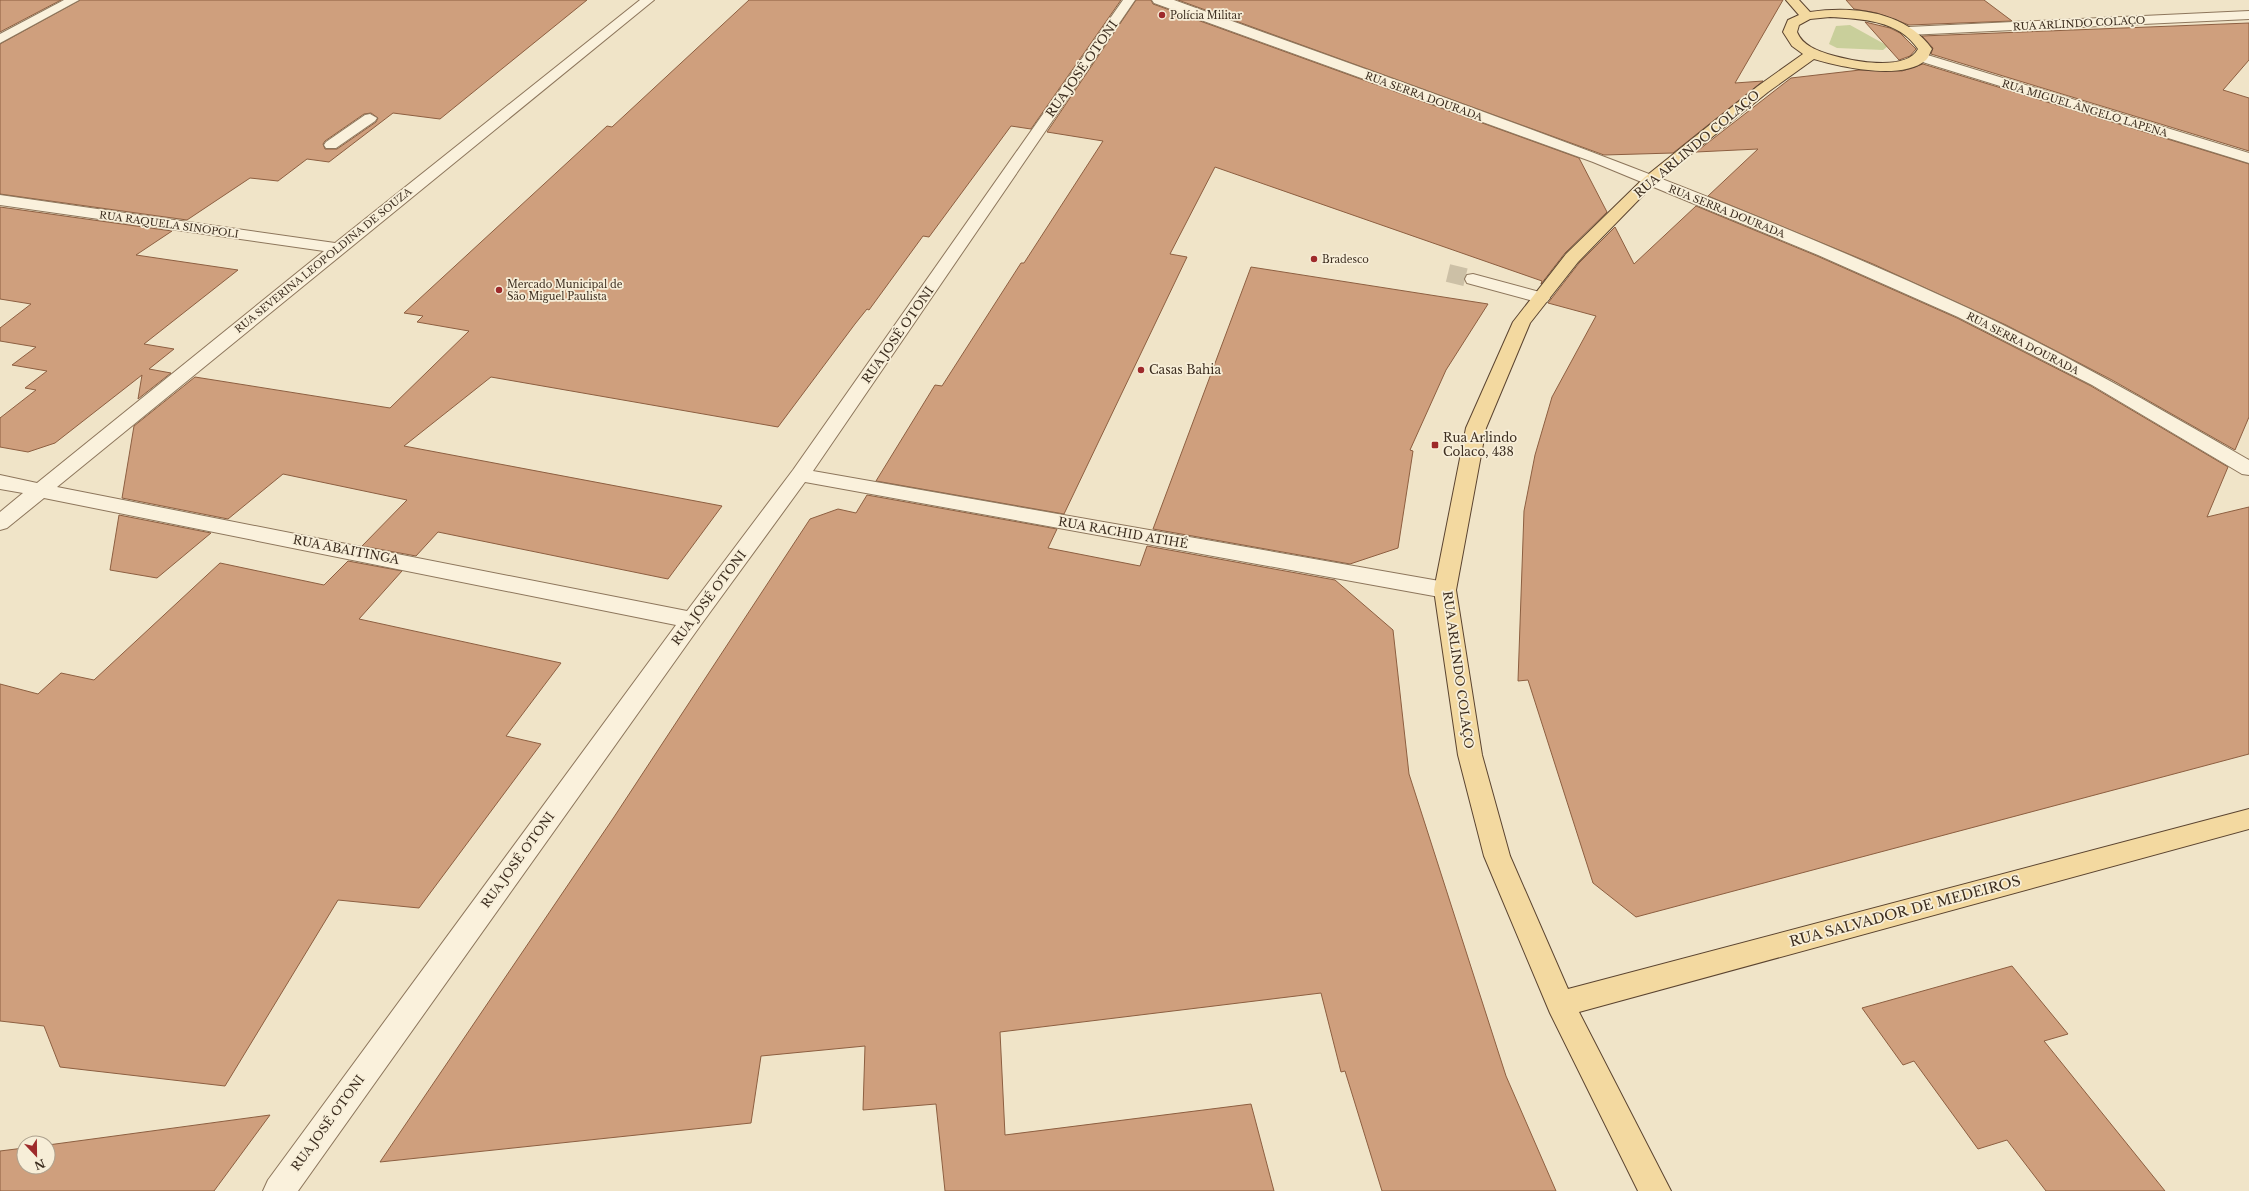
<svg xmlns="http://www.w3.org/2000/svg" width="2249" height="1191" viewBox="0 0 2249 1191" font-family="'Libre Baskerville',serif">
  <rect width="100%" height="100%" fill="#f0e4c8"/>
  <polygon fill="#c9cf9b" points="1850,25 1888,46 1883,50 1837,48 1829,44 1836,26"/>
  <g fill="#cf9f7d" stroke="#8d5f41" fill-rule="evenodd">
    <polygon points="0,0 61,0 0,32"/>
    <path d="M80 0H587L440 119 393 113 329 162 307 159 278 181 250 178 187 220 0 194V44ZM371 113 378 118 376 122 337 149H325L323 144 325 141 364 114Z"/>
    <polygon points="749,0 1121,0 1031,129 1011,126 929,237 923,236 869,310 867,309 855,324 778,427 491,377 404,446 722,506 668,579 438,532 416,556 362,546 407,500 283,474 228,519 122,498 134,426 195,377 390,408 469,331 417,322 423,316 404,313 607,126 612,127"/>
    <polygon points="1136,0 1151,0 1153,4 1579,158 1607,212 1565,253 1541,284 1542,281 1215,167 1170,254 1187,257 1064,514 876,481 935,385 942,386 1021,263 1024,263 1103,141 1047,132"/>
    <polygon points="1178,0 1783,0 1735,83 1763,81 1673,153 1604,155"/>
    <polygon points="1846,0 1984,0 2012,21 1909,25 1877,13 1854,9"/>
    <polygon points="1865,22 1890,28 1900,33 1916,49 1910,56 1899,60"/>
    <polygon points="2249,23 2249,60 2223,90 2249,98 2249,151 1931,54 1933,48 1922,36"/>
    <polygon points="1923,64 2249,164 2249,417 2235,450 2112,380 2006,325 1873,264 1708,196 1758,149 1696,152 1791,78 1860,70 1902,71"/>
    <polygon points="1696,206 1817,256 1957,318 2091,386 2228,467 2207,517 2249,507 2249,754 1636,917 1593,883 1528,680 1518,681 1524,511 1535,455 1552,397 1596,316 1548,303 1579,263 1615,227 1634,264"/>
    <polygon points="0,207 172,231 136,255 238,270 144,344 174,349 149,369 171,373 138,399 142,375 55,443 28,452 0,447 0,418 36,390 25,388 47,371 12,365 36,347 0,341 0,328 31,304 0,299"/>
    <polygon points="1251,267 1488,304 1446,370 1410,450 1413,451 1398,548 1350,564 1153,529"/>
    <polygon points="867,495 1057,529 1048,548 1140,566 1147,546 1335,580 1393,630 1409,774 1506,1076 1556,1191 1382,1191 1345,1071 1341,1072 1321,993 1000,1032 1005,1135 1251,1104 1274,1191 945,1191 936,1104 863,1110 865,1046 761,1056 751,1123 380,1162 614,817 810,519 838,509 856,513"/>
    <polygon points="119,515 211,533 157,578 110,570"/>
    <polygon points="348,561 402,571 359,619 561,663 506,736 541,744 419,908 338,900 225,1086 60,1067 44,1026 0,1021 0,684 38,694 61,673 94,680 220,563 324,585"/>
    <polygon points="2012,966 2068,1034 2044,1041 2165,1191 2046,1191 2007,1140 1978,1149 1914,1061 1903,1065 1862,1008"/>
    <polygon points="270,1115 214,1191 0,1191 0,1151 24,1148 24,1167 48,1167 48,1145"/>
  </g>
  <g fill="none" stroke-linecap="round" stroke-linejoin="round">
    <polyline stroke="#ccc0a6" stroke-width="18" stroke-dasharray="18 9" stroke-linecap="butt" points="1448,273 1473,279"/>
    <g stroke="#8d765c" stroke-width="2">
      <g id="minor">
        <polygon points="64,0 79,0 0,43 0,34"/>
        <polygon points="640,0 654,0 57,487 687,611 793,470 1123,0 1135,0 813,471 1445,582 1453,585 1456,590 1453,595 1445,598 805,482 700,626 298,1191 263,1191 268,1180 676,625 44,498 7,528 0,530 0,512 23,493 0,489 0,475 37,483 324,251 0,205 0,195 335,243"/>
        <path d="M1152 0H1174C1441 97 1712 189 1970 309 2066 354 2157 407 2249 460V475L2242 474 2092 385 1958 317 1818 255 1593 162 1154 3Z"/>
        <polygon points="2249,11 2249,19 1908,35 1901,31 1908,27"/>
        <polygon points="1921,53 2249,153 2249,163 1916,60 1914,57 1916,54"/>
        <polygon points="370,114 377,118 375,121 336,148 326,148 324,145 326,142 365,115"/>
        <polygon points="1473,274 1547,294 1550,298 1547,302 1541,303 1467,283 1465,279 1467,275"/>
      </g>
    </g>
    <g stroke="#5b4430" stroke-width="2">
      <path id="major" d="M1786 0H1799L1810 12C1853 6 1905 11 1932 49 1930 52 1929 57 1926 60 1902 81 1841 67 1814 59L1768 92 1655 183 1578 262 1530 323 1486 428 1456 590 1482 755 1510 856 1568 989 2249 809V829L1579 1012 1671 1191H1638L1550 1013 1484 856 1458 755 1434 590 1466 428 1513 322 1566 254 1645 177 1758 86 1803 54 1792 46 1783 32 1788 20 1799 15ZM1830 17C1862 19 1899 20 1918 49 1905 75 1832 59 1811 47 1804 43 1800 39 1797 32L1799 25 1810 19Z"/>
    </g>
    <use href="#minor" fill="#faf1dc" fill-rule="evenodd"/>
    <use href="#major" fill="#f3d9a0" fill-rule="evenodd"/>
  </g>
  <g fill="#9e2a2b" stroke="#f7eed8" stroke-width="1.5">
    <circle cx="1162" cy="15" r="4"/>
    <circle cx="1314" cy="259" r="4"/>
    <circle cx="499" cy="290" r="4"/>
    <circle cx="1141" cy="370" r="4"/>
    <rect x="1431" y="441" width="8" height="8" rx="2"/>
  </g>
  <g text-anchor="middle" stroke-width="3.5" stroke-linejoin="round" paint-order="stroke">
    <g font-size="10" fill="#3d2e20" stroke="#f7eed8" text-anchor="start">
      <text x="1170" y="19">Polícia Militar</text>
      <text x="1322" y="263">Bradesco</text>
      <text x="507" y="288">Mercado Municipal de<tspan x="507" dy="12">São Miguel Paulista</tspan></text>
    </g>
    <g font-size="10" fill="#3d2e20" stroke="#f7eed8">
      <text transform="translate(2079 23) rotate(-3)" y="4">RUA ARLINDO COLAÇO</text>
      <text transform="translate(1424 96) rotate(20)" y="4">RUA SERRA DOURADA</text>
      <text transform="translate(2085 108) rotate(17)" y="4">RUA MIGUEL ÂNGELO LAPENA</text>
      <text transform="translate(1727 211) rotate(22)" y="4">RUA SERRA DOURADA</text>
      <text transform="translate(169 224) rotate(8)" y="4">RUA RAQUELA SINOPOLI</text>
      <text transform="translate(323 260) rotate(-39)" y="4">RUA SEVERINA LEOPOLDINA DE SOUZA</text>
      <text transform="translate(2023 343) rotate(27)" y="4">RUA SERRA DOURADA</text>
    </g>
    <g font-size="12" fill="#3d2e20" stroke="#f7eed8">
      <text transform="translate(1082 69) rotate(-55)" y="4">RUA JOSÉ OTONI</text>
      <text transform="translate(1697 144) rotate(-40)" y="4">RUA ARLINDO COLAÇO</text>
      <text transform="translate(898 335) rotate(-55)" y="4">RUA JOSÉ OTONI</text>
      <text transform="translate(1123 533) rotate(10)" y="4">RUA RACHID ATIHÉ</text>
      <text transform="translate(346 550) rotate(11)" y="4">RUA ABAITINGA</text>
      <text transform="translate(709 598) rotate(-53)" y="4">RUA JOSÉ OTONI</text>
      <text transform="translate(1458 670) rotate(82)" y="4">RUA ARLINDO COLAÇO</text>
      <text transform="translate(518 860) rotate(-54)" y="4">RUA JOSÉ OTONI</text>
      <text transform="translate(328 1123) rotate(-54)" y="4">RUA JOSÉ OTONI</text>
    </g>
    <g font-size="12" fill="#3d2e20" stroke="#f7eed8" text-anchor="start">
      <text x="1149" y="374">Casas Bahia</text>
      <text x="1443" y="442">Rua Arlindo<tspan x="1443" dy="14">Colaco, 438</tspan></text>
    </g>
    <g font-size="14" fill="#3d2e20" stroke="#f7eed8">
      <text transform="translate(1905 911) rotate(-15)" y="5">RUA SALVADOR DE MEDEIROS</text>
    </g>
  </g>
  <g transform="translate(36 1155) rotate(158)"><circle r="19" fill="#f7eed8" stroke="#ada18e"/>
  <path d="M0-3L7 15L0 10L-7 15Z" fill="#9e2a2b"/>
  <text y="-6" font-size="11" font-weight="bold" text-anchor="middle" fill="#3d2e20">N</text>
  </g>
</svg>
